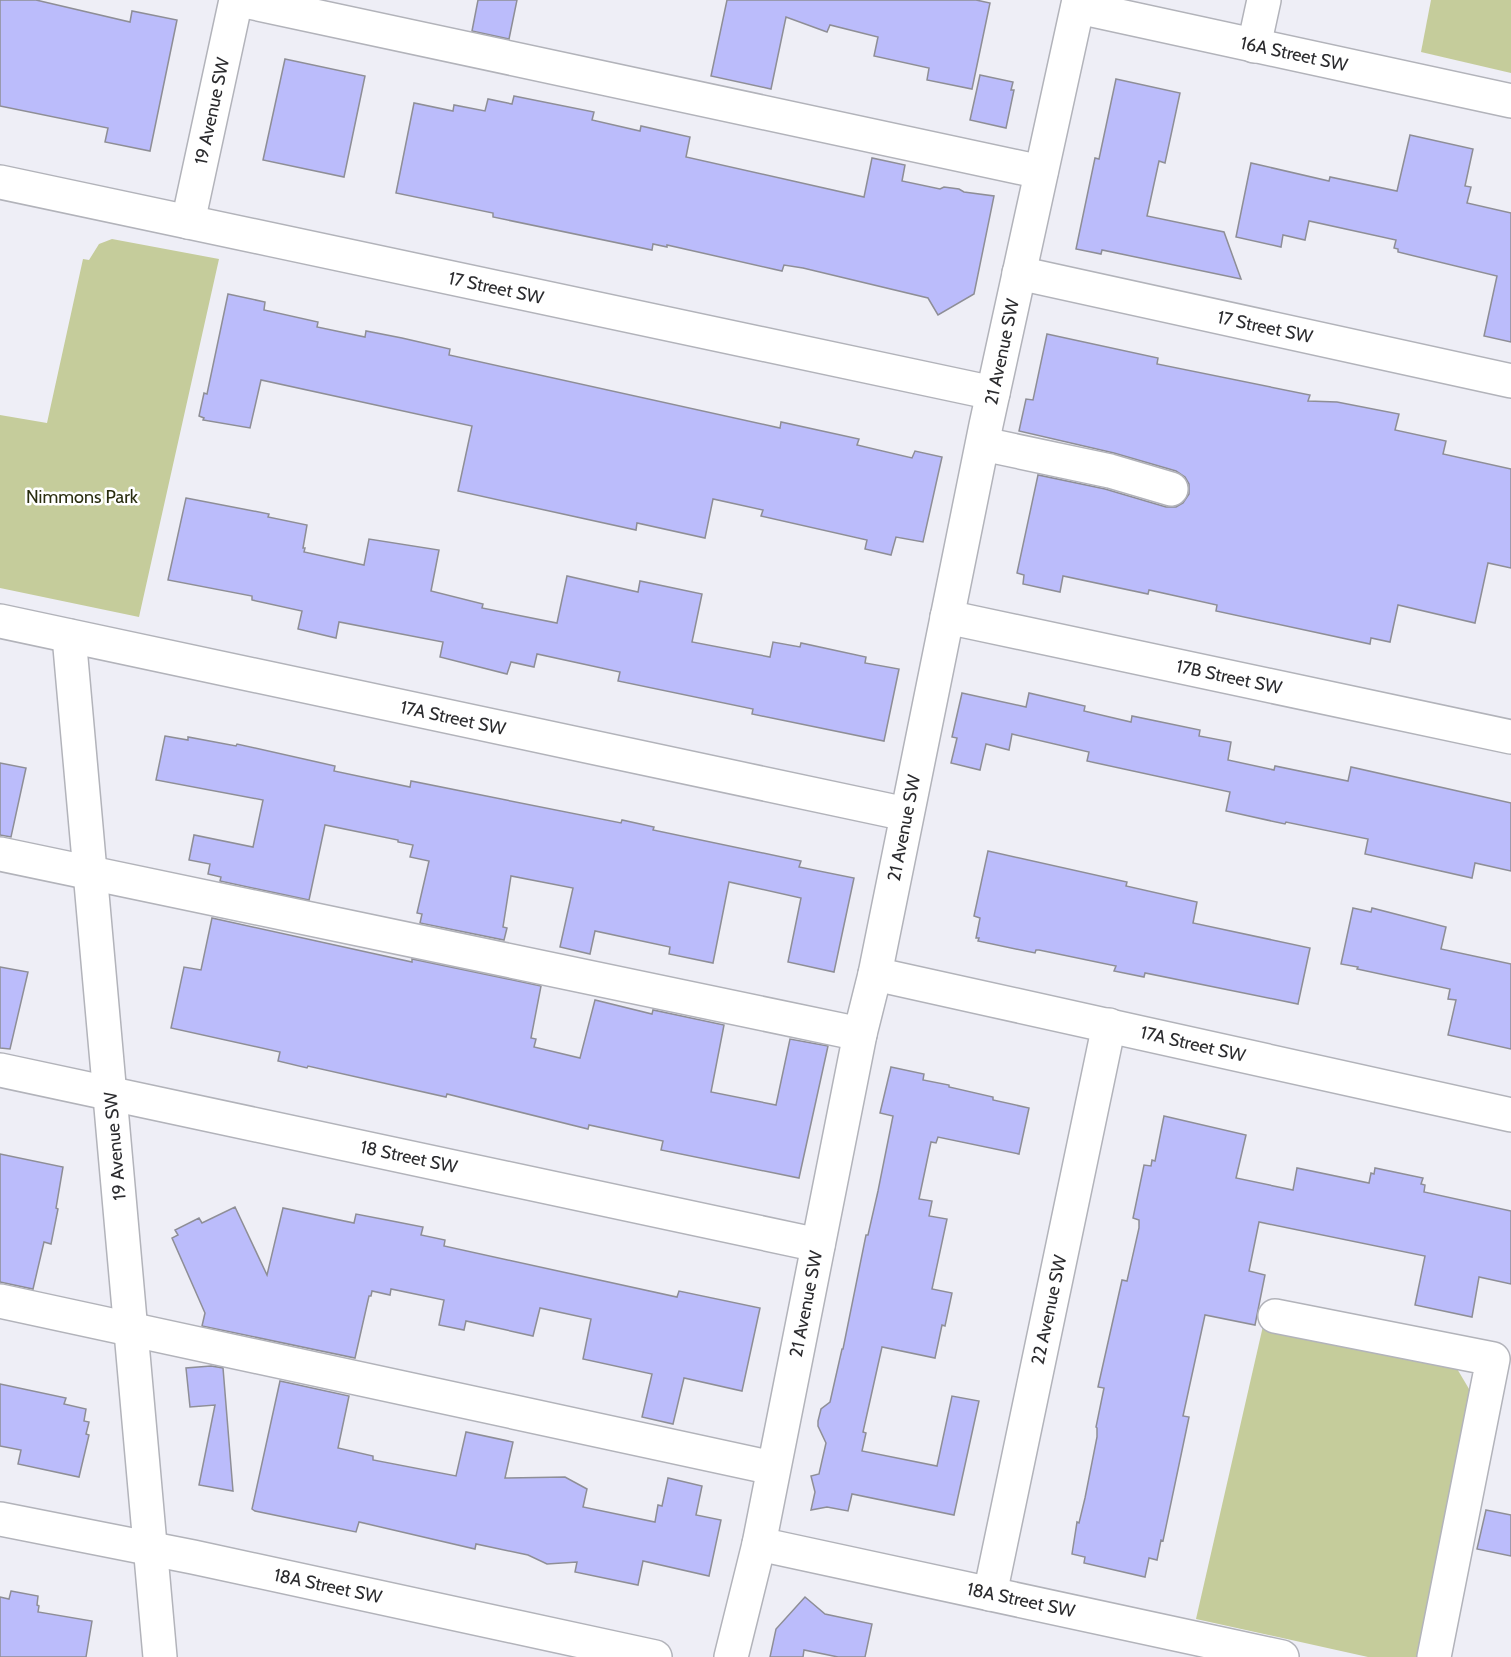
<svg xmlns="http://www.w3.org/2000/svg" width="1511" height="1657" viewBox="0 0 1511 1657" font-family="Cabin,sans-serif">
  <rect width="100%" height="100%" fill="#eeeef6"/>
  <g fill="#c5cc9b">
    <polygon points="1431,0 1511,0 1511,73 1421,52"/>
    <polygon points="112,239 219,259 139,617 0,588 0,415 47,423 83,259 89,260 99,244"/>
    <polygon points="1263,1326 1456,1367 1472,1394 1419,1657 1368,1657 1196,1619"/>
  </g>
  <g fill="#bbbcfb" stroke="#8e8e96" stroke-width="1.5">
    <polygon points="0,0 36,0 130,22 132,11 177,20 150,151 105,142 108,128 0,106"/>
    <polygon points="478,0 517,0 509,39 472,31"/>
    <polygon points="727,0 976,0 990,3 972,89 927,80 929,68 874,56 878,37 830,25 827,32 786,17 771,89 711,76"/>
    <polygon points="285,59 365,76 344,177 263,160"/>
    <polygon points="980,75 1013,82 1011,90 1014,90 1006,128 970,120"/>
    <polygon points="1116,79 1180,93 1165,163 1159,161 1147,216 1224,232 1241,279 1102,250 1101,254 1076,249 1095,158 1099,159"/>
    <polygon points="514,96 594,112 592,120 640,131 641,126 690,137 686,157 864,197 872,158 905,165 902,181 940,189 944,187 959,189 964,192 994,196 974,294 938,315 928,298 803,268 784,265 782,271 667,245 667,247 653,244 652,250 493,217 493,213 396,193 414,103 453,111 454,105 485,111 488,99 512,104"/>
    <polygon points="1410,135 1473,149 1465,186 1471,187 1467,203 1511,213 1511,342 1484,336 1497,276 1398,252 1398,249 1394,248 1396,240 1309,221 1305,240 1283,235 1281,247 1236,237 1251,163 1329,181 1330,177 1397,191"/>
    <polygon points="228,294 265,302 264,310 318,322 317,327 365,337 366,331 402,338 450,349 449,355 780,428 781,422 859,439 857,445 912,458 915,451 942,457 923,542 896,537 891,555 865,549 867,540 761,516 763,510 713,499 705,538 637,523 636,530 458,491 472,426 261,380 250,428 203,420 204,418 199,416 204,393 207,394"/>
    <polygon points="1047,334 1158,358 1157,364 1310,395 1308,401 1337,402 1399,414 1395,430 1446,441 1443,454 1511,469 1511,568 1488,563 1475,623 1398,605 1390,642 1371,638 1370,644 1216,611 1217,605 1149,590 1148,594 1063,576 1060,592 1023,584 1024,575 1017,573 1038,475 1105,489 1166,507 1176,507 1183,503 1189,494 1189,484 1185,477 1176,471 1114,453 1019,431 1026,399 1033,400"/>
    <polygon points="186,498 269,514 268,517 307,525 303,548 305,548 304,552 364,565 369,539 439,550 431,591 483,604 482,608 557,623 567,576 638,592 640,581 702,594 692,642 770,657 773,642 800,647 801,643 866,657 865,663 899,669 884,741 752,714 753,709 618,681 620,672 537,654 534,667 511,662 507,674 440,657 443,642 339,622 336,638 298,629 302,611 252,600 252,596 168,580"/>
    <polygon points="962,693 1026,707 1029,693 1085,706 1084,711 1131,722 1132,716 1200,730 1199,736 1231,742 1228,760 1274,770 1275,766 1348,781 1351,767 1511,803 1511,871 1475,863 1472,878 1365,854 1368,839 1286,822 1285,824 1226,811 1230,792 1087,761 1089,752 1012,734 1009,750 986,744 980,770 951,763 957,738 952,737"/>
    <polygon points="165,736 188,740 188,737 236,746 237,744 335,766 334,771 410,787 411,781 621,823 622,820 654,827 653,830 801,861 799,867 854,878 834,972 788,962 801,898 729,882 713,963 669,954 670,947 595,931 590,954 560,947 573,888 511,876 503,927 507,928 504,940 420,923 422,914 417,913 429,861 410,857 413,845 398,842 398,840 325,825 309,900 220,881 221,877 208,874 210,864 189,860 194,835 253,847 263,800 156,780"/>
    <polygon points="0,763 26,768 11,837 0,835"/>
    <polygon points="988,851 1127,882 1126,886 1197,902 1193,923 1310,948 1298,1004 1145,973 1144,977 1114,971 1116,966 1039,950 1036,950 1035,953 978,941 979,938 976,938 980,918 974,916"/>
    <polygon points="1353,908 1371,912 1372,908 1446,927 1441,949 1511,964 1511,1049 1448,1035 1456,1000 1448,999 1450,989 1357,969 1358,967 1341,964"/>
    <polygon points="212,918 412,962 412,959 541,986 531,1038 536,1039 534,1047 580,1058 595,1000 652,1014 653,1010 724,1025 711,1092 776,1105 790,1039 828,1046 799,1178 661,1150 663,1141 589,1125 588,1129 447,1094 446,1097 308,1066 307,1068 278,1061 280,1052 171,1028 184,967 201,970"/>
    <polygon points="0,967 28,972 10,1049 0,1048"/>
    <polygon points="891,1067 924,1074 923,1080 949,1085 949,1087 993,1097 993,1100 1029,1108 1019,1154 938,1137 936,1143 931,1142 919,1199 932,1201 929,1216 947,1219 932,1289 952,1293 945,1326 942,1325 935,1358 882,1347 863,1432 866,1433 862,1451 937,1466 952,1396 979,1401 954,1515 852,1494 848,1511 827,1507 811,1510 815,1492 811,1476 819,1474 826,1443 818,1426 818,1421 821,1409 830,1402 842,1349 843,1349 866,1235 868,1235 878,1191 893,1116 880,1113"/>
    <polygon points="1164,1116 1246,1135 1236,1178 1293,1190 1297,1168 1369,1183 1371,1173 1374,1174 1375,1168 1423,1178 1421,1184 1425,1185 1424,1192 1511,1211 1511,1284 1479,1277 1472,1317 1415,1305 1425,1256 1259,1222 1249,1271 1265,1275 1255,1325 1205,1315 1183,1416 1189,1417 1163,1541 1161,1540 1157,1560 1149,1558 1145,1577 1084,1563 1085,1557 1072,1554 1077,1522 1079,1523 1085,1498 1097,1437 1097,1428 1096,1427 1104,1388 1098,1387 1122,1280 1127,1281 1139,1228 1139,1220 1133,1218 1144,1165 1151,1166 1152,1160 1155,1161"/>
    <polygon points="0,1154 63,1167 56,1208 58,1209 51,1244 44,1242 33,1289 0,1282"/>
    <polygon points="235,1207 267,1275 283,1208 354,1223 356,1214 387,1220 423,1227 421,1235 445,1240 444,1246 677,1297 679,1291 760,1308 742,1391 684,1378 673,1424 642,1417 652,1374 583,1359 591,1319 540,1308 533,1336 466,1321 464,1330 439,1325 444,1300 391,1289 390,1295 372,1291 371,1296 369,1296 355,1358 202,1326 205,1313 172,1238 178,1235 175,1230 199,1218 202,1223"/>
    <polygon points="211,1366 223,1368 233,1491 199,1485 215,1405 190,1407 186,1368"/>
    <polygon points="280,1381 349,1396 338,1448 373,1456 373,1460 456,1476 466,1432 513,1442 505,1478 565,1477 587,1489 583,1507 655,1522 658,1505 662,1506 668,1478 702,1486 696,1515 721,1520 709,1576 643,1561 638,1585 575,1572 577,1562 547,1564 528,1555 476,1544 475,1549 359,1522 356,1532 255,1511 252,1509"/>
    <polygon points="0,1384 66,1398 64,1404 86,1409 84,1421 89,1422 86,1434 89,1435 79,1477 18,1464 21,1450 0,1446"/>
    <polygon points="1486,1510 1511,1515 1511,1556 1477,1549"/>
    <polygon points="11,1591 38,1596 37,1605 39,1606 38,1612 92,1621 86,1657 0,1657 0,1597 9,1599"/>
    <polygon points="805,1597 825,1614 872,1624 865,1657 838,1657 804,1650 803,1657 770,1657 776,1629"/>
  </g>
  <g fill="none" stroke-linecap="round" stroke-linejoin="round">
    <g stroke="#b2b3ba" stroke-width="36">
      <g id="minor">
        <polyline points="240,0 1041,172"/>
        <polyline points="1078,7 1511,101"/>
        <polyline points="1254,46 1264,0"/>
        <polyline points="0,182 993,393"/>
        <polyline points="188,222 236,0"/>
        <polyline points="1019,273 1511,381"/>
        <polyline points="983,444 1110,471 1171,489"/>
        <polyline points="947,617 1511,737"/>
        <polyline points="0,621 906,814"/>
        <polyline points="69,636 160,1657"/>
        <polyline points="0,854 860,1034"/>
        <polyline points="875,974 1511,1115"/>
        <polyline points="0,1070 818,1245"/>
        <polyline points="0,1301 773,1468"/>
        <polyline points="1275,1316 1493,1359 1434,1657"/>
        <polyline points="0,1519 193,1557 655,1657"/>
        <polyline points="759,1544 1282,1657"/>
        <polyline points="990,1594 1109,1025"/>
        <polyline points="731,1657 759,1544 860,1034 875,974 986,425 1079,0"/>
      </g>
    </g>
    <use href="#minor" stroke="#fff" stroke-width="33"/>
  </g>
  <g text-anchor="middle" stroke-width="5" stroke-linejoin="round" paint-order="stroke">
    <g font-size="18" fill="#2b2b2e" stroke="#fff">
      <text transform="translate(1294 54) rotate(12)" y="6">16A Street SW</text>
      <text transform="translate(212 111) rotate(-78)" y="6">19 Avenue SW</text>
      <text transform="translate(496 288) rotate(12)" y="6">17 Street SW</text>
      <text transform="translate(1265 327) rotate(12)" y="6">17 Street SW</text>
      <text transform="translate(1002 352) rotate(-78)" y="6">21 Avenue SW</text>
      <text transform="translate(1229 677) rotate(12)" y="6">17B Street SW</text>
      <text transform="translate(453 718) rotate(12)" y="6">17A Street SW</text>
      <text transform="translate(904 828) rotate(-79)" y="6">21 Avenue SW</text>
      <text transform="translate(1193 1044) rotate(13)" y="6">17A Street SW</text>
      <text transform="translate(115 1146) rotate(-95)" y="6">19 Avenue SW</text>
      <text transform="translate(409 1157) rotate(12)" y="6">18 Street SW</text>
      <text transform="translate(806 1304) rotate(-79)" y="6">21 Avenue SW</text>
      <text transform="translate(1049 1310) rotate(-78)" y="6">22 Avenue SW</text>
      <text transform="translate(328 1586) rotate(12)" y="6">18A Street SW</text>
      <text transform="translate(1021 1600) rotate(12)" y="6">18A Street SW</text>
    </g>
    <g font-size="18" fill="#292d0f" stroke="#fff">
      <text x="82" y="503">Nimmons Park</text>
    </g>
  </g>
</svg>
